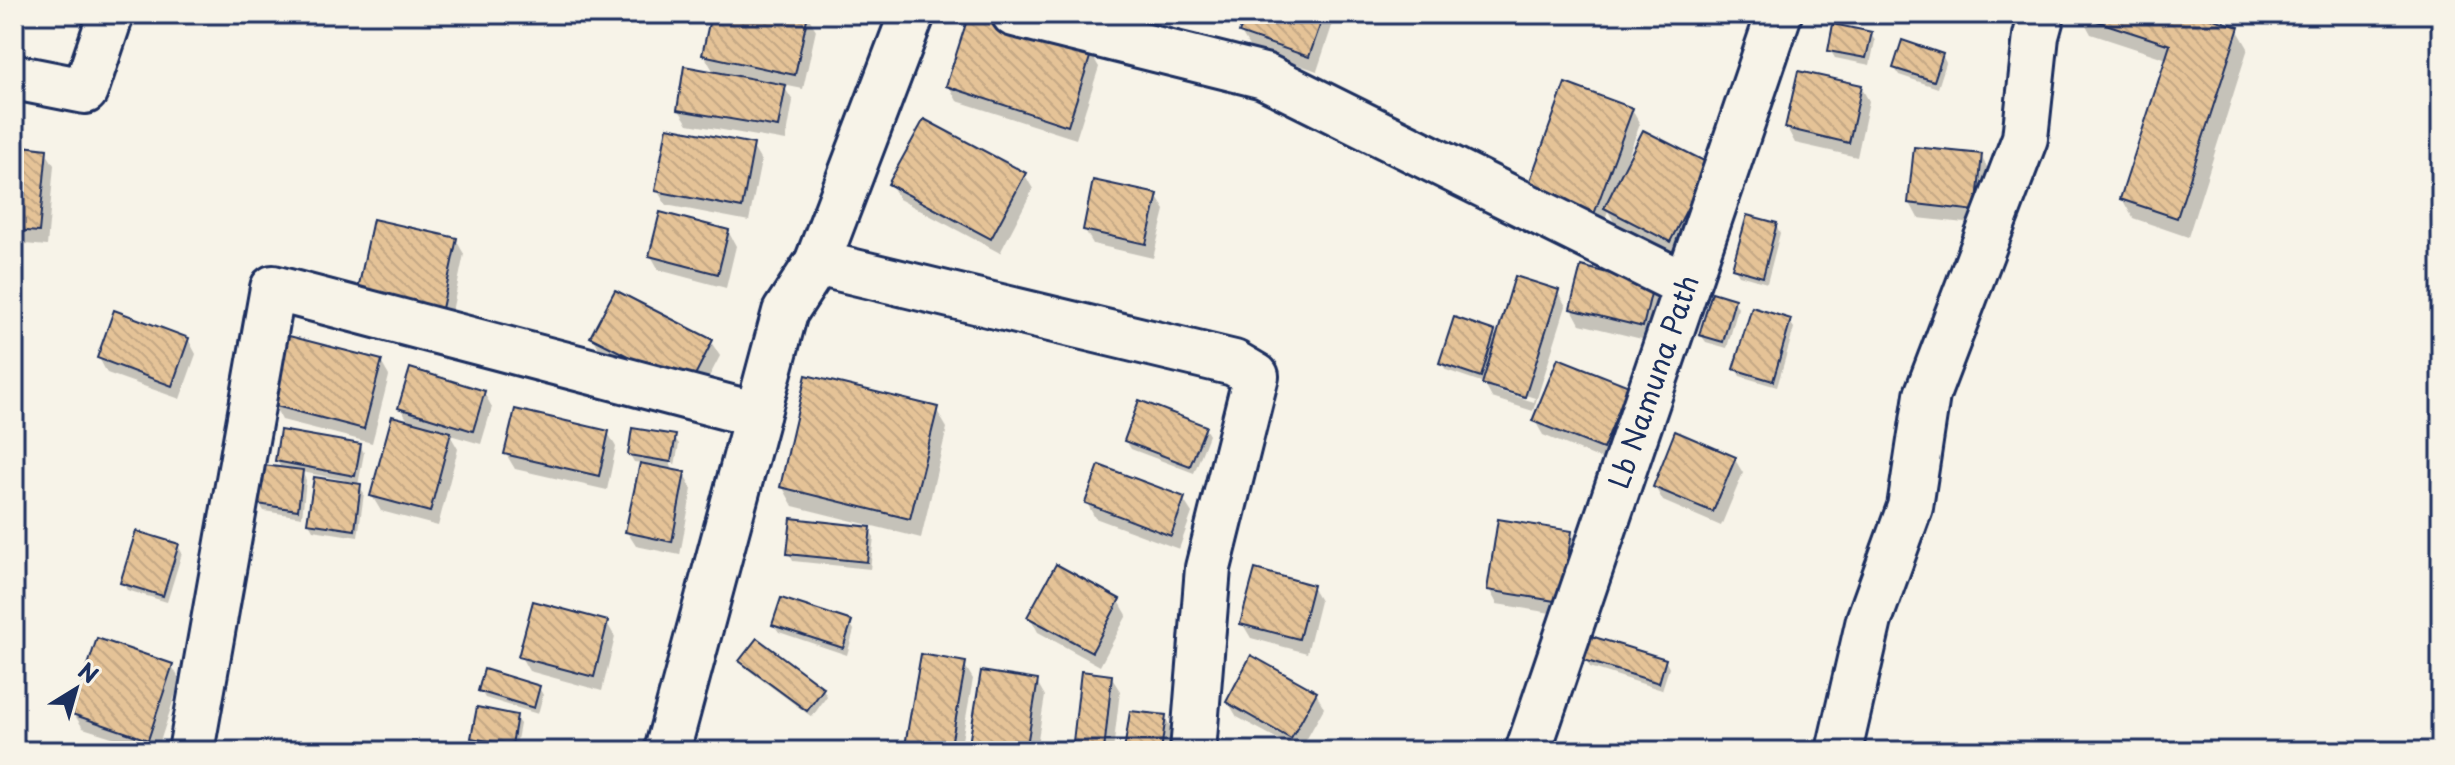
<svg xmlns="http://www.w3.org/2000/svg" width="2455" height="765" viewBox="0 0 2455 765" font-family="'Playpen Sans',sans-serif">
  <defs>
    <pattern id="building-back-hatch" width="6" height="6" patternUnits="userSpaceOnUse" patternTransform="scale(2)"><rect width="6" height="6" fill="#e5c397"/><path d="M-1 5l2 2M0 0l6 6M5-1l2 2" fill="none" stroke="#c4a885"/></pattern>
  </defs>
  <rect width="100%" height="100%" fill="#f7f3e8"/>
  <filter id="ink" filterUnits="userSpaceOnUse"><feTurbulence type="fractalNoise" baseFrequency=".0125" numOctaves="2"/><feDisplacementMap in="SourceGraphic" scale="16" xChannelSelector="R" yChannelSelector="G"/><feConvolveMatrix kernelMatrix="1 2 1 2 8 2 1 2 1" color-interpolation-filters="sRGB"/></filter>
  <g filter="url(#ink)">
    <g fill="#0003" fill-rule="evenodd">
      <polygon points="713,14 801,14 807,15 816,30 803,89 783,85 793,101 786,141 688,124 679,110 715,74 704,55"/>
      <polygon points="971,14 1090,52 1099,67 1076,139 957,101 949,86"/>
      <polygon points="1248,14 1336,14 1317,71 1250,48 1241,33"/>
      <polygon points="2080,14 2192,14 2237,29 2248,48 2188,237 2133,218 2122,199 2167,59 2091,34"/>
      <polygon points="1871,34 1875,41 1870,65 1835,58 1830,50"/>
      <polygon points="1942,55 1946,63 1938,88 1899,75 1895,68"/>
      <polygon points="1861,87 1869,101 1857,157 1795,143 1787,128"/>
      <polygon points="1632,110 1640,124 1626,162 1709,165 1679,255 1614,222 1608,211 1601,230 1536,207"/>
      <polygon points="752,146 761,161 749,221 666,205 657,190"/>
      <polygon points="14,147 45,151 54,165 47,246 14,243"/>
      <polygon points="1981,156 1989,171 1983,225 1918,218 1910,203"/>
      <polygon points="1025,175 1033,189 1000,253 899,199 891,184"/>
      <polygon points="1156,196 1165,210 1153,258 1093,244 1085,230"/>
      <polygon points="1776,225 1780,233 1767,283 1739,275 1734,267"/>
      <polygon points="728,231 736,246 726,288 659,270 651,256"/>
      <polygon points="456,240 464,254 448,331 366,313"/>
      <polygon points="1652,287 1661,302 1650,341 1580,324 1572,309"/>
      <path d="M1557 291 1566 306 1533 411 1492 398 1484 383 1446 370 1441 362 1494 333 1498 339ZM1493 385 1535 398 1534 402 1493 389Z"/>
      <polygon points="1734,301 1738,308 1727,348 1706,342 1701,335"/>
      <polygon points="1789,321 1794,328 1777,387 1740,376 1736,369"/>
      <polygon points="593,337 711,342 720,356 697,400 601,352"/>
      <polygon points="188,339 196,354 180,399 107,373 99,358"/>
      <polygon points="381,362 389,376 372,443 282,420 274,405"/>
      <polygon points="1628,388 1636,402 1611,463 1543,435 1535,421"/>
      <polygon points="484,393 492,407 481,444 450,435 458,449 438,526 381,511 372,496 409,422 400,408"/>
      <polygon points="936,409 947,428 921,538 793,506 782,486"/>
      <polygon points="1204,427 1209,435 1194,473 1131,449 1126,441"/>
      <polygon points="608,433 616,447 607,490 515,469 506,454"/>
      <polygon points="674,437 679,444 675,465 668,452 665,454 674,471 684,474 692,489 680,555 636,546 627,532 642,463 634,462 630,455"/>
      <polygon points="360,445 364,453 358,485 364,493 358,537 313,530 309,523 345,480 302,472 306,480 302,517 264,511 259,503 282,469 277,461"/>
      <polygon points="1734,458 1743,473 1721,526 1663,501 1655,487"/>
      <polygon points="1183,499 1192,513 1179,549 1095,518 1087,503"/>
      <polygon points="869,529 874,537 870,569 793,561 789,553"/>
      <polygon points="1571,533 1580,548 1569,616 1497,604 1489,589"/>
      <polygon points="178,546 182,553 167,602 127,590 122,582"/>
      <polygon points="1057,567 1119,601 1127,615 1100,666 1038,632 1030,617"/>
      <polygon points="1312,587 1320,601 1307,653 1251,638 1242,623"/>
      <polygon points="607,623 615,637 602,691 529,671 521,657"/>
      <polygon points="850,623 854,630 847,655 779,632 774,625"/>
      <polygon points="1586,660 1665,660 1669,668 1662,690 1590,667"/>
      <polygon points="742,661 823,689 827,696 812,717 746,668"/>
      <polygon points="964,664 973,679 960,751 906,751"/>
      <polygon points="172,666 180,680 157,751 83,728 74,714"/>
      <polygon points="1111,677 1120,691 1113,751 1074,751"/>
      <polygon points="1037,682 1045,696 1036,751 971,751"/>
      <polygon points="539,688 543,695 538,714 485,698 480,690"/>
      <polygon points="1316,693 1324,708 1300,751 1237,717 1228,702"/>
      <polygon points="515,717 520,724 515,751 478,745 474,737"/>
      <polygon points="1165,717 1173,732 1171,751 1126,751"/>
    </g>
    <g fill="url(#building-back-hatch)" stroke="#1b2f5e" stroke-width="2">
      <polygon points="711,14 808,14 795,75 702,55"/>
      <polygon points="969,14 1092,51 1068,126 946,86"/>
      <polygon points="1246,14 1324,14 1309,57 1239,33"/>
      <polygon points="2198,14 2239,27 2177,218 2120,199 2170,45 2078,15"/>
      <polygon points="1833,24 1872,32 1866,58 1828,51"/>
      <polygon points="1902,40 1943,54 1934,81 1893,68"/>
      <polygon points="684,66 786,85 778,127 677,110"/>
      <polygon points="1798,71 1862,85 1849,143 1785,128"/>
      <polygon points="1565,83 1633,108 1593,217 1526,192"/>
      <polygon points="924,119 1026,173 991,239 888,184"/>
      <polygon points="667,127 754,144 742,208 655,191"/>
      <polygon points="1643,130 1710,164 1670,242 1604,208"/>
      <polygon points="14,145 47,149 39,232 14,230"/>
      <polygon points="1914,147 1982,154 1976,211 1908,203"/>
      <polygon points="1093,180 1158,194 1146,244 1083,230"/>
      <polygon points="660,212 729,230 718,274 649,256"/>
      <polygon points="1747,215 1777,223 1763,277 1732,268"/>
      <polygon points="373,219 457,238 440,318 356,299"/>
      <polygon points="1581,266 1653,285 1643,327 1570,309"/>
      <polygon points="1515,276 1559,290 1525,397 1482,384"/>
      <polygon points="615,290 713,340 689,387 590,337"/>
      <polygon points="1712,292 1735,299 1723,342 1699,335"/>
      <polygon points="1752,307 1791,319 1773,381 1733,369"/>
      <polygon points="114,310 189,338 172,386 97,358"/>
      <polygon points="1454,317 1495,331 1481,377 1439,363"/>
      <polygon points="289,336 382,360 364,429 272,405"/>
      <polygon points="1558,358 1629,386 1603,449 1532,421"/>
      <polygon points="410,368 485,391 473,431 398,408"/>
      <polygon points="806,375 938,407 910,519 780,487"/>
      <polygon points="1139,400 1206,426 1190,466 1124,441"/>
      <polygon points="515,409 609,431 599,476 504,454"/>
      <polygon points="392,416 451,432 430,512 370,496"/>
      <polygon points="632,428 676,435 671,462 628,455"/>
      <polygon points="280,430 361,444 355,476 275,461"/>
      <polygon points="1675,431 1736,457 1713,512 1653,487"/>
      <polygon points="640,463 685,472 672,542 625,532"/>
      <polygon points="263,465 303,470 298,510 257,504"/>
      <polygon points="1099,465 1185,497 1171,536 1085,503"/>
      <polygon points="314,477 361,484 355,530 307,523"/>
      <polygon points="791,518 871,527 867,562 787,554"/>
      <polygon points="1498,519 1572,531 1561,602 1487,590"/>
      <polygon points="136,531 179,544 163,596 120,583"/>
      <polygon points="1056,564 1120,599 1092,652 1027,617"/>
      <polygon points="1255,569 1313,585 1299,639 1240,624"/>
      <polygon points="781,598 852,621 843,648 772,625"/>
      <polygon points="533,601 608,621 594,677 518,657"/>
      <polygon points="1591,636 1666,659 1659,683 1584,660"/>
      <polygon points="97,638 173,664 148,740 72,714"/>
      <polygon points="757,638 824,688 807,711 739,661"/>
      <polygon points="921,654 966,662 950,751 904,751"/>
      <polygon points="1251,655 1317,692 1291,739 1226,702"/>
      <polygon points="484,669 540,686 534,708 478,691"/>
      <polygon points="981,671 1038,680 1026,751 968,750"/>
      <polygon points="1081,671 1112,675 1104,751 1072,751"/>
      <polygon points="477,707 517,715 512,745 471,738"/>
      <polygon points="1130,711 1166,715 1161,751 1124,751"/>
    </g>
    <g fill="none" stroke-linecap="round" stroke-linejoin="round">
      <g stroke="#1b2f5e" stroke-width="50">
        <g id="street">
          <polyline points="1014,14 1264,76 1686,285"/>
          <polyline points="14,77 85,91 111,14"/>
          <polyline points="817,263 1234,363 1256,376 1208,568 1193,751"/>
          <polyline points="191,751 273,288 757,415"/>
          <polyline points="667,751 785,312 817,263 912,14"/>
          <path id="s1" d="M1528 751 1779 14"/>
          <polyline points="1839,751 1869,620 1910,507 1927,395 2025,138 2036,36 2042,14"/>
        </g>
      </g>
      <use href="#street" stroke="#f7f3e8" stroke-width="44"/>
    </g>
  </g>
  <g text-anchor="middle" stroke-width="8" stroke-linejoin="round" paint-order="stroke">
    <g font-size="28" fill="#1b2f5e" stroke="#f7f3e8">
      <text dy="10" stroke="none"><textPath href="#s1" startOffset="390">Lb Namuna Path</textPath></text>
    </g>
  </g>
  <rect width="2455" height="765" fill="none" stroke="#f7f3e8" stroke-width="48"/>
  <rect x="24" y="24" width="2407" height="717" fill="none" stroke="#1b2f5e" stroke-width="3" filter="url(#ink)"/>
  <g transform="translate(76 689) rotate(37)" stroke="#f7f3e8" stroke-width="6" paint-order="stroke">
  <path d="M0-6L14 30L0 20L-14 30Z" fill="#1b2f5e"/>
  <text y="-12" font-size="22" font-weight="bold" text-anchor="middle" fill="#1b2f5e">N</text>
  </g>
</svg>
